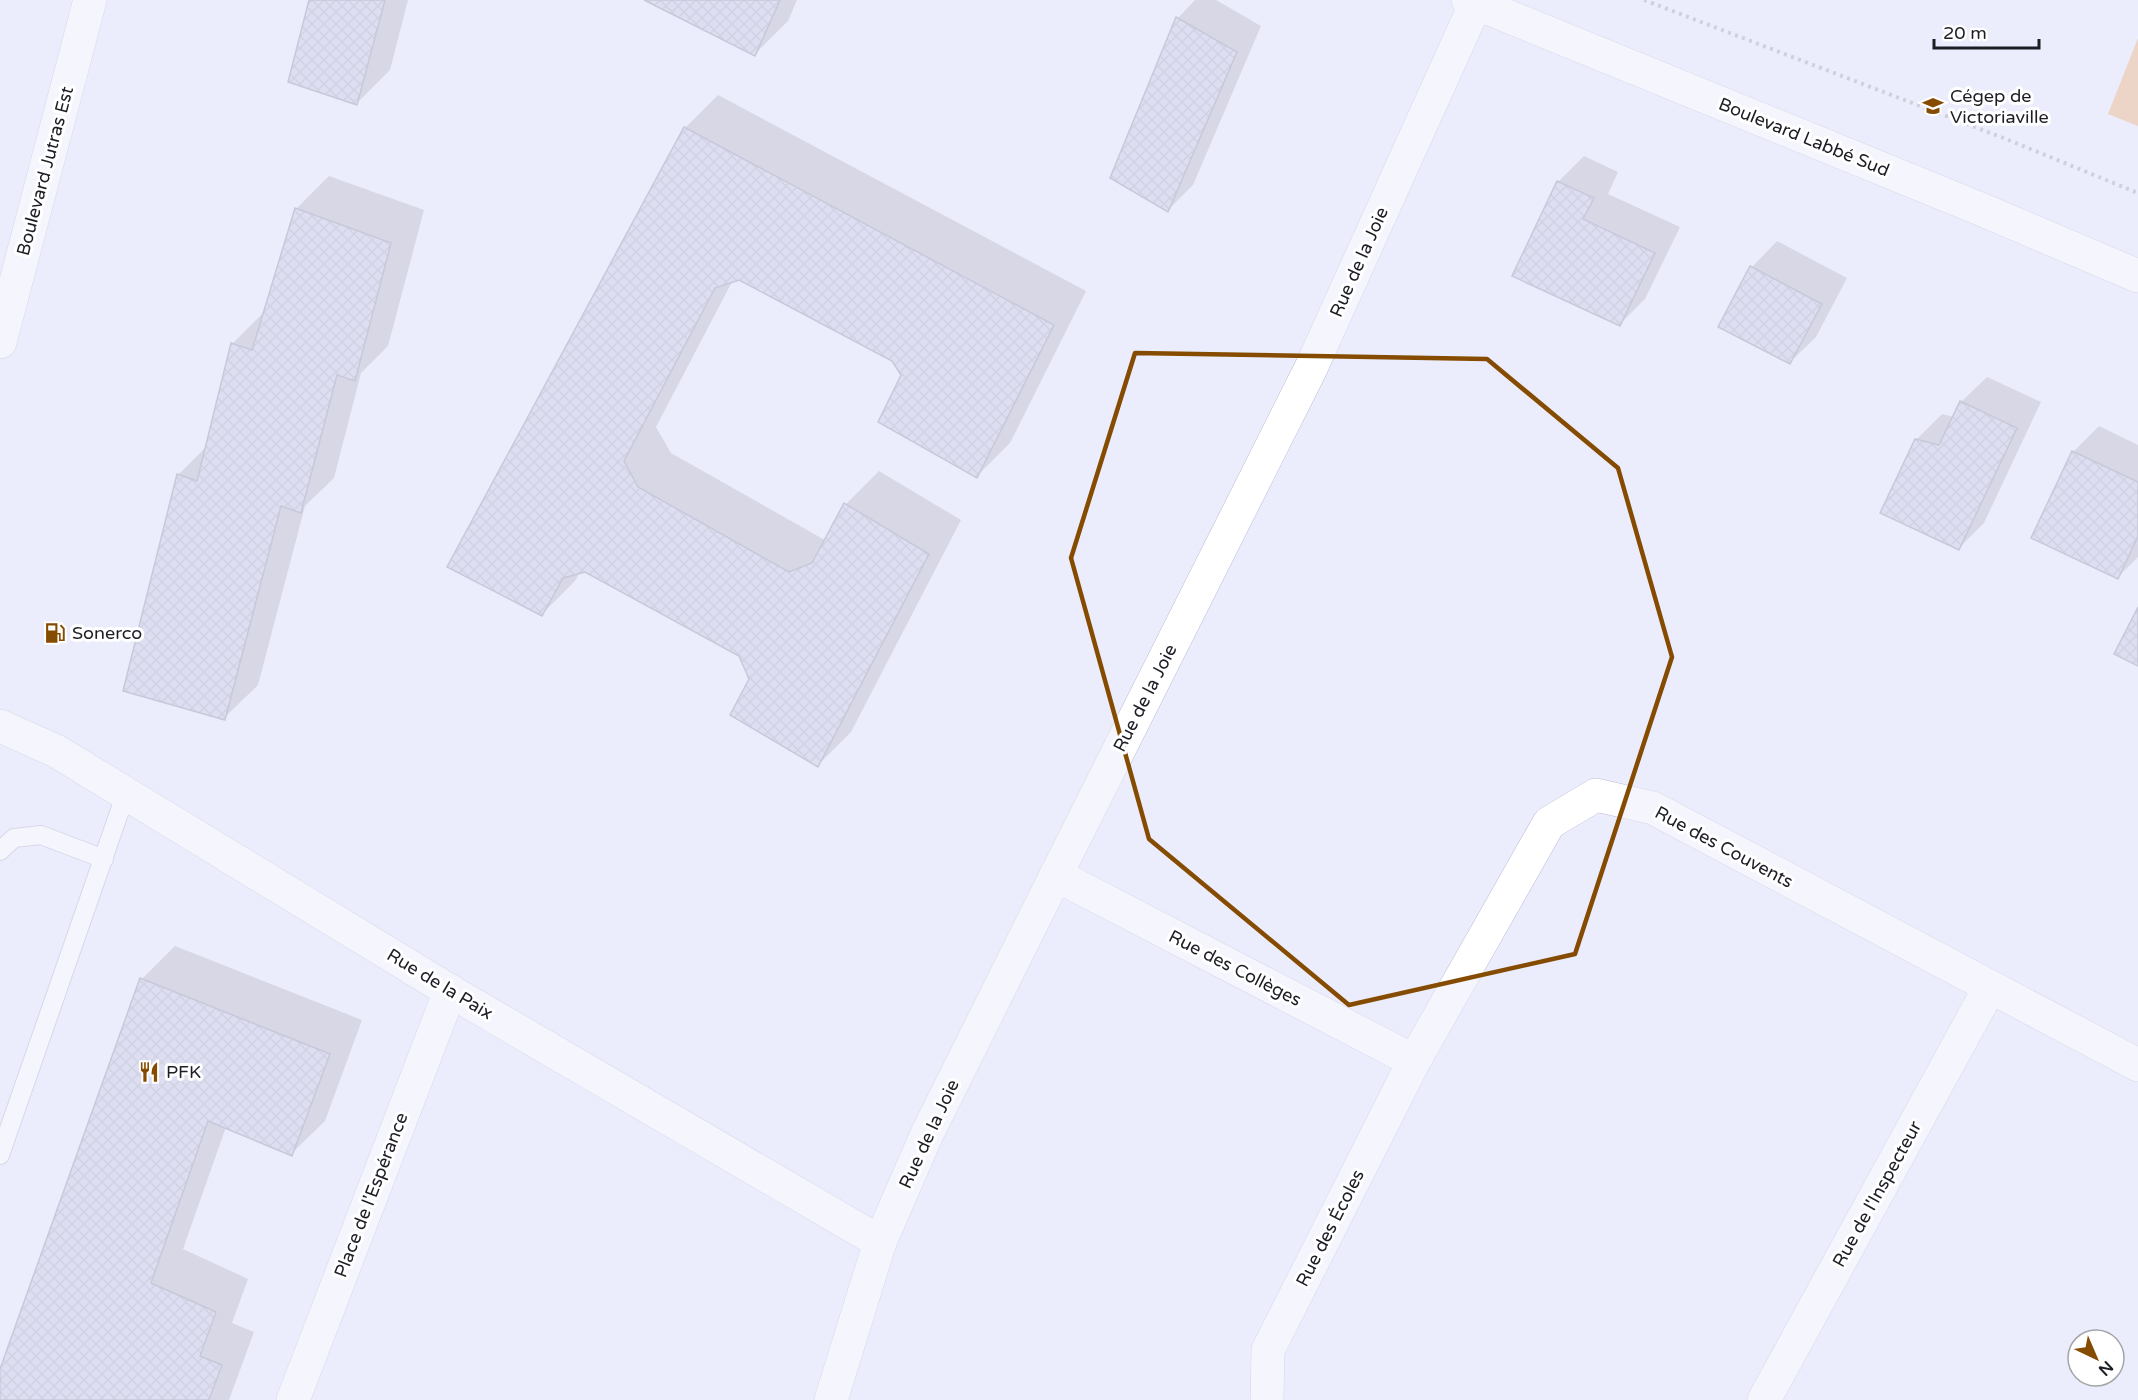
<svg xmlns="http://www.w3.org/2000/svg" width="2138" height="1400" viewBox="0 0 2138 1400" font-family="'Varela Round',sans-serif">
  <defs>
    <pattern id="building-cross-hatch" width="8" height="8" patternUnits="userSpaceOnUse" patternTransform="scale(1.5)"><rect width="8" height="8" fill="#cbcde5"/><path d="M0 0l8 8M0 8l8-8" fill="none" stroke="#aeb0c4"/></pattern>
  </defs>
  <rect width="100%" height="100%" fill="#ecedfc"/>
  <polygon fill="#ecb788" points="2138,38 2138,126 2108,114"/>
  <g fill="#0003">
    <polygon points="311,0 408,0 390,70 357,103"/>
    <polygon points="646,0 797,0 788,21 755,54"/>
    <polygon points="1195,0 1216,0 1261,26 1193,185 1168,210 1111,177 1178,18"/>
    <polygon points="718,95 1086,291 1010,443 977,476 893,360 739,278 733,280 656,427 671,453 823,539 827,538 846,504 879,471 961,520 851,732 818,765 751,679 740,655 585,570 580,572 575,581 542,614 685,128"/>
    <polygon points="1584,156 1618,172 1608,194 1680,227 1645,299 1620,324 1558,182"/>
    <polygon points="329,176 424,210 388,346 361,373 334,478 305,506 258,685 224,718 178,475 207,446 233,343 266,310 296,209"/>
    <polygon points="1777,241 1847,278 1816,337 1790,362 1720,326 1752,267"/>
    <polygon points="1987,377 2041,402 1984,523 1959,548 1916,440 1942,414 1954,417 1961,402"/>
    <polygon points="2099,426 2138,445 2138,557 2118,577 2073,452"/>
    <polygon points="175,946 362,1020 325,1121 291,1154 226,1127 183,1249 248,1279 232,1323 254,1332 229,1400 0,1400 0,1374 142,979"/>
  </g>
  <g fill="url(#building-cross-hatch)" stroke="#9a9cb2" stroke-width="1.5">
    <polygon points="309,0 385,0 357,105 288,82"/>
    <polygon points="644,0 780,0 755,56"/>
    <polygon points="1176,17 1237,52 1168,212 1110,178"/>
    <polygon points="684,127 1054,325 977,478 878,422 901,375 892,361 739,280 715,288 624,461 638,487 789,572 812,563 844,503 929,554 818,767 730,715 749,679 739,656 585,572 563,578 542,616 447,567"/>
    <polygon points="1557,181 1594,198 1583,219 1655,253 1620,326 1512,276"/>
    <polygon points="295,208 391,243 355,381 337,375 301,513 281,506 225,720 123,691 177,474 197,481 231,343 252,350"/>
    <polygon points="1750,266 1822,304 1790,364 1718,327"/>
    <polygon points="1960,401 2017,428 1959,550 1880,513 1915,439 1939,445"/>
    <polygon points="2072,451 2138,482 2138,536 2118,579 2031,538"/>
    <polygon points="2138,607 2138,666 2114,654"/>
    <polygon points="140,978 330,1054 292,1156 208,1121 151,1283 216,1312 200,1356 222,1365 209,1400 0,1400 0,1369"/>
  </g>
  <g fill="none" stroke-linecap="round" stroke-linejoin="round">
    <g stroke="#bbbdd4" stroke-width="20">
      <g id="lane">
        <polyline points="0,851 14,838 41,835 104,859"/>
        <polyline points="0,1155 126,793"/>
      </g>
    </g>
    <g stroke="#bbbdd4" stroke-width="34">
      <g id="street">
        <polyline points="0,726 56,751 450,991 880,1242"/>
        <polyline points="1056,875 1414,1061"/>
        <polyline points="293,1400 450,991"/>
        <polyline points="831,1400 880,1242 927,1134 1056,875 1311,368 1476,3"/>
        <polyline points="1267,1400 1268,1350 1414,1061 1549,823 1596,795 1653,808 2138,1065"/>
        <polyline points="1764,1400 1990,987"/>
      </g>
    </g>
    <g stroke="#bbbdd4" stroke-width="34">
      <g id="secondary">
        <polyline points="1468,0 1978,208 2138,276"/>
        <polyline points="0,342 90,0"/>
      </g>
    </g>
    <polyline stroke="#acadba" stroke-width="4" stroke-dasharray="3 4.5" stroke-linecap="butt" points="1644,0 2006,139 2138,193"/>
    <use href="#lane" stroke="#fff" stroke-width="18"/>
    <use href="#street" stroke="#fff" stroke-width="33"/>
    <use href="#secondary" stroke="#fff" stroke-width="33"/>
  </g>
  <path d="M0 0H2138V1400H0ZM1135 353 1487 359 1618 468 1672 657 1575 954 1349 1005 1149 839 1071 558Z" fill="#ecedfc" fill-opacity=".55" fill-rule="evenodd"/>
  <path fill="none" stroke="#854b01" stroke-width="4.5" stroke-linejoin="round" d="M1135 353 1487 359 1618 468 1672 657 1575 954 1349 1005 1149 839 1071 558Z"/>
  <defs>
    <g id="university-bare" transform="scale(1.62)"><path d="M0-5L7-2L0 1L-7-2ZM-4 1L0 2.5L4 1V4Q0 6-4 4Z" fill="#854b01" stroke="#fff" stroke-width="2.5" paint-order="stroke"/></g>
    <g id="fuel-bare" transform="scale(1.62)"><path d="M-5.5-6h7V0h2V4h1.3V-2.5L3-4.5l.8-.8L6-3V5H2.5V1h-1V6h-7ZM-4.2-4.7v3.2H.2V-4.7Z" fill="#854b01" stroke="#fff" stroke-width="2.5" paint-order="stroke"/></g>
    <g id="restaurant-bare" transform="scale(1.62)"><path d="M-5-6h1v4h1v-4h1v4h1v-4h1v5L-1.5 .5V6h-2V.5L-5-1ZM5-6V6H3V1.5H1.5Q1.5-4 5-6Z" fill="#854b01" stroke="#fff" stroke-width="2.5" paint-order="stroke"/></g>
  </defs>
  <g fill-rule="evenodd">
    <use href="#university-bare" x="1933" y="106"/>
    <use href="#fuel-bare" x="55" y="633"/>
    <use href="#restaurant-bare" x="149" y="1072"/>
  </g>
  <g text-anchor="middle" stroke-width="6" stroke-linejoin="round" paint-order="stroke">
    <g font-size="18" fill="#1c1d25" stroke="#fff" text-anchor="start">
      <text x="1950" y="102">Cégep de<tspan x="1950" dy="21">Victoriaville</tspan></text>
      <text x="72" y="639">Sonerco</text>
      <text x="166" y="1078">PFK</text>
    </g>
    <g font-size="18" fill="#1c1d25" stroke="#fff">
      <text transform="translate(1804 137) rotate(22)" y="6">Boulevard Labbé Sud</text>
      <text transform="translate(45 171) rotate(-75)" y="6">Boulevard Jutras Est</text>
      <text transform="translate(1359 262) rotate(-66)" y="6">Rue de la Joie</text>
      <text transform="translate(1145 698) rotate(-63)" y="6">Rue de la Joie</text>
      <text transform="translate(1724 847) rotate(28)" y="6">Rue des Couvents</text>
      <text transform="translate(1235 968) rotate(27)" y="6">Rue des Collèges</text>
      <text transform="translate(440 984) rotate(31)" y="6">Rue de la Paix</text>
      <text transform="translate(929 1134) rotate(-65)" y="6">Rue de la Joie</text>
      <text transform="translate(1877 1194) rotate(-61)" y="6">Rue de l'Inspecteur</text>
      <text transform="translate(371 1195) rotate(-69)" y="6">Place de l'Espérance</text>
      <text transform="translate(1330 1228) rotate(-63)" y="6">Rue des Écoles</text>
    </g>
  </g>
  <g transform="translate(2096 1358) rotate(136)"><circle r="28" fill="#ffffff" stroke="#a4a5a8" stroke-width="1.5"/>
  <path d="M0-4.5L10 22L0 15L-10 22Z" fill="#854b01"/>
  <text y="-9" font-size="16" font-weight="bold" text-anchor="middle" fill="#1c1d25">N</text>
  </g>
  <path d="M1934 39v9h105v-9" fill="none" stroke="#1c1d25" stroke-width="3"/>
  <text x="1943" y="39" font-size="18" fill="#1c1d25" stroke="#ffffff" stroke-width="4.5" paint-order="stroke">20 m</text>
</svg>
